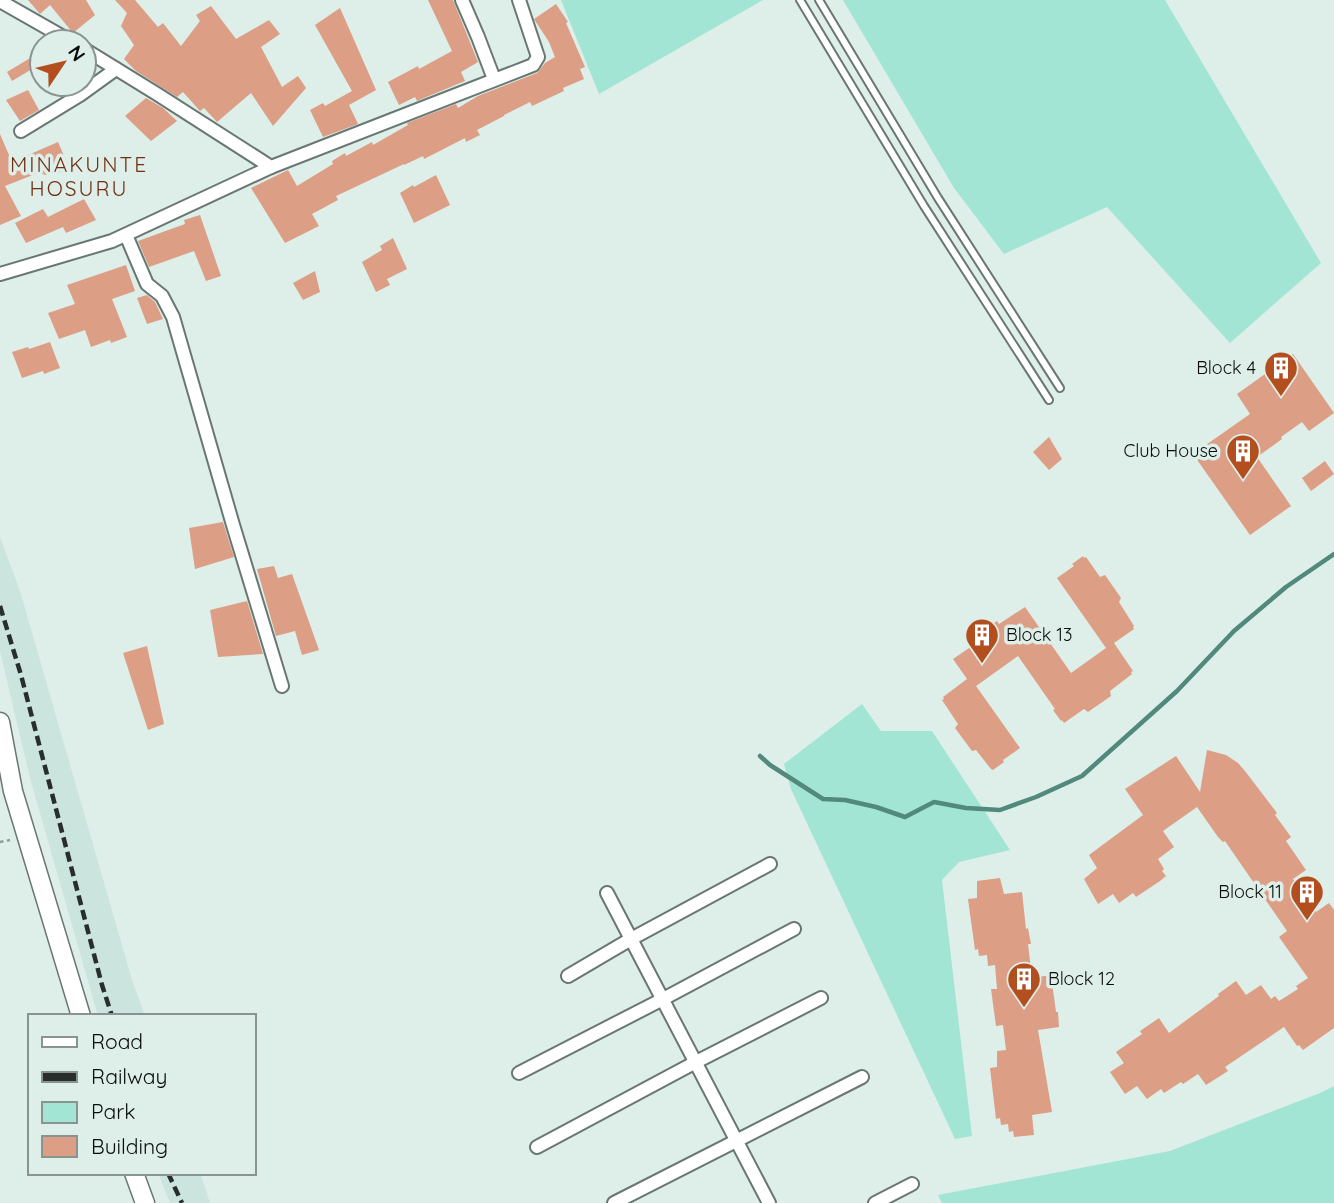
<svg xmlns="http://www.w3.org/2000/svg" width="1334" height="1203" viewBox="0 0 1334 1203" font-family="Quicksand,sans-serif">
  <rect width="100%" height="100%" fill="#deeee9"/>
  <g fill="#cbe4dd">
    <polygon points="0,537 20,591 132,980 145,1016 98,1016 30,778 0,651"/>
    <polygon points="158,1173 200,1173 210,1203 170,1203"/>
  </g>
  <g fill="#a3e5d5">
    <polygon points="561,0 763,0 599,94"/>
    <polygon points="843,0 1165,0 1321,263 1230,343 1107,207 1004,254 954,188"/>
    <polygon points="862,704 881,731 932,731 1010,850 959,862 942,880 972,1136 955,1139 791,789 784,764"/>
    <polygon points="1334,1086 1334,1203 942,1203 938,1195 1170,1151 1320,1093"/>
  </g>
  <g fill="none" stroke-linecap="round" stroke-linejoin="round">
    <polyline stroke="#51897c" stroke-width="4.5" points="760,756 770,765 823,799 845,800 876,807 905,817 934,802 966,808 1000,810 1036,797 1082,776 1177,691 1234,631 1286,587 1334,554"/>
  </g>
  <g fill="#dc9e85">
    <polygon points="28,0 86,0 95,15 73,33 50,5 40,14"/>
    <polygon points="115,0 135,0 158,27 163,23 181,46 200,21 196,15 211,6 236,39 269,20 280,34 261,47 282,87 298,76 306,88 273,126 251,93 217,122 204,108 200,111 183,92 177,97 136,71 124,59 134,45 121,26 127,13"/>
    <polygon points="428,0 453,0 478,62 461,72 465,81 417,101 415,97 399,105 388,82 418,66 419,69 452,51"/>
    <polygon points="556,4 568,22 566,23 585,67 580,69 584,79 563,88 564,91 532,106 530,102 504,115 504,116 477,130 480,135 466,142 465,138 424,159 423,156 404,165 404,164 336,196 338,200 312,214 319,226 285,243 251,188 288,170 297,186 333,164 332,161 345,153 346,156 372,142 373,145 408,125 407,123 456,104 458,108 478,96 537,73 545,63 555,57 549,42 534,19"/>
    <polygon points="340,8 376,90 349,105 358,124 323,137 310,110 323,103 325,106 352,91 315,25"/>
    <polygon points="42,51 42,63 12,81 7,72"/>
    <polygon points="28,90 39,110 20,121 6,100"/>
    <polygon points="146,98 163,108 177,121 151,141 125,116"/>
    <polygon points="0,134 12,162 58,142 70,170 46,175 38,173 5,186 21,216 0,225"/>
    <polygon points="436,175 450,205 414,223 400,193 413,185 414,187"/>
    <polygon points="84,199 96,220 66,233 63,227 26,243 15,223 43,209 48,217"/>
    <polygon points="200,215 221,276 206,281 194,251 149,267 138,241 185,224 184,220"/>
    <polygon points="393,238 407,269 387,279 390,285 376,292 362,262 382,250 380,246"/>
    <polygon points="126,265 135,291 112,299 127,337 111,343 110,340 91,347 85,330 59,339 48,313 75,304 67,285"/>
    <polygon points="315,271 320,292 303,300 293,283"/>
    <polygon points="147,295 155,302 163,319 147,324 137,298"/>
    <polygon points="50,342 60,368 44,374 43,371 22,378 12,352 28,347 29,349"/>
    <polygon points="1293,354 1334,413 1309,431 1302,422 1281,437 1282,439 1257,457 1291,506 1250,535 1193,454 1250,414 1237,394"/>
    <polygon points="1049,437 1062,459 1049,470 1033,452"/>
    <polygon points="1325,461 1334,474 1311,491 1302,478"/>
    <polygon points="223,522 234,557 195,569 189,528"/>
    <polygon points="1083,556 1084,558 1086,557 1100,577 1105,575 1121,598 1119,602 1134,626 1133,627 1134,629 1114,643 1133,671 1131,672 1132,674 1110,691 1111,696 1088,712 1084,709 1064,723 1062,720 1061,721 1053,710 1055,709 1018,656 976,686 1020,748 1003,760 1004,762 993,770 991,769 976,750 972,751 955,728 958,724 942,700 944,699 943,697 967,679 953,659 975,644 971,639 997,621 999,624 1025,607 1071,673 1106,648 1057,578 1074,566 1072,564"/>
    <polygon points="274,566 278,578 292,574 319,650 302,655 295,631 276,636 257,569"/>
    <polygon points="247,601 263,654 218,657 210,610"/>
    <polygon points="147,646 164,724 148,730 123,653"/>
    <polygon points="1207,750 1226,755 1238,763 1245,771 1277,813 1275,815 1291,837 1286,841 1306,870 1293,879 1316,912 1329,903 1334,910 1334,1028 1303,1050 1299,1045 1297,1046 1284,1027 1225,1067 1228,1071 1206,1085 1198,1074 1183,1084 1181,1082 1164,1093 1161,1089 1147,1099 1137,1086 1125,1094 1110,1072 1124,1063 1116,1052 1142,1034 1140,1031 1159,1018 1169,1033 1219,996 1218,994 1236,981 1246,995 1261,985 1271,999 1275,996 1279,1001 1298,989 1296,986 1308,978 1279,937 1287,931 1225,841 1223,842 1218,837 1197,807 1163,831 1174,847 1158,859 1164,869 1162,871 1166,876 1160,881 1136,897 1133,893 1119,903 1113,894 1098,904 1084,879 1097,868 1089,855 1143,815 1125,789 1176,756 1200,792"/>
    <polygon points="1000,878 1004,894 1022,892 1026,929 1028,928 1031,944 1028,944 1032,978 1051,975 1056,1012 1058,1012 1059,1027 1038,1030 1052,1112 1032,1115 1034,1135 1014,1137 1013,1131 1009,1132 1008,1124 1001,1125 1000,1118 996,1119 990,1068 997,1067 997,1051 1006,1050 1003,1025 996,1026 991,989 997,989 995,965 988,966 987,955 979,956 978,949 975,950 968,899 977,898 977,881"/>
  </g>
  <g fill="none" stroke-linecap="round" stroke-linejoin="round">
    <g stroke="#697773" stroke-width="10">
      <g id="service">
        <polyline points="800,0 924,206 1049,400"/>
        <polyline points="819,0 938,198 1060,388"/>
      </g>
    </g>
    <g stroke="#697773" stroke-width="16">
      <g id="minor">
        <polyline points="462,0 478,37 494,79"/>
        <polyline points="0,1 72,42"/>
        <polyline points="84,49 157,94 271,167 533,65 538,57 519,0"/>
        <polyline points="21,131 80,95 116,69"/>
        <polyline points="126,235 147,284 162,296 173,317 233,525 282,686"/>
        <polyline points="0,274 112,241 271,167"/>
        <polyline points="607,893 769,1203"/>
        <polyline points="568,976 631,939 770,864"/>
        <polyline points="519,1073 663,999 794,929"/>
        <polyline points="537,1147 696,1062 821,998"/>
        <polyline points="614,1203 862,1077"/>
        <polyline points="875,1203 912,1184"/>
      </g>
    </g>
    <g stroke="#697773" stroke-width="21">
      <g id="secondary">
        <polyline points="0,722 13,791 81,1016"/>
        <polyline points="134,1173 145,1203"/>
      </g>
    </g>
    <polyline stroke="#909c98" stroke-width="2.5" stroke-dasharray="3.5 3.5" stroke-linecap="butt" points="0,842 10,840"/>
    <use href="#service" stroke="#fff" stroke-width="6"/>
    <use href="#minor" stroke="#fff" stroke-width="12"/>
    <use href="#secondary" stroke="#fff" stroke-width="18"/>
    <g stroke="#272e2c" stroke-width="4.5" stroke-dasharray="10 5" stroke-linecap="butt">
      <polyline points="0,606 21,675 102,985 112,1016"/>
      <polyline points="168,1173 182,1203"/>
    </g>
  </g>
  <defs>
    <g id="building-pin" transform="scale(1.75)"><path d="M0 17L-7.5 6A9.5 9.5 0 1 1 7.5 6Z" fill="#b34e1f" stroke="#deeee9"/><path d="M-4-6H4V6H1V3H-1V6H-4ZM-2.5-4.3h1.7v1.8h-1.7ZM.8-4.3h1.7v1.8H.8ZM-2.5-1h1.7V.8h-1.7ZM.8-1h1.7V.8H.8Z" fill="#fff"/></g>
  </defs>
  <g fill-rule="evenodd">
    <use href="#building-pin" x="1281" y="368"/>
    <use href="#building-pin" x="1243" y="451"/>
    <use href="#building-pin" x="982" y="635"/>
    <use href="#building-pin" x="1307" y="892"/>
    <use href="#building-pin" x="1024" y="979"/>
  </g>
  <g text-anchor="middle" stroke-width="7" stroke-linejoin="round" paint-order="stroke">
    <g font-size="18" fill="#090e0d" stroke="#deeee9" text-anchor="end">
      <text x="1256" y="374">Block 4</text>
      <text x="1218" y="457">Club House</text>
      <text x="1006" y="641" text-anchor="start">Block 13</text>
      <text x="1282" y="898">Block 11</text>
      <text x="1048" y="985" text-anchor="start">Block 12</text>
    </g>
    <g font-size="21" letter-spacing="2" fill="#713013" stroke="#deeee9">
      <text x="79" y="172">MINAKUNTE<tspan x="79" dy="24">HOSURU</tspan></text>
    </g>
  </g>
  <rect x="28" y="1014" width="228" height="161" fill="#deeee9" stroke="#899491" stroke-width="2"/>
  <rect x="42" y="1037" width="35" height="10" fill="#ffffff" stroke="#899491" stroke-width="2"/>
  <text x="91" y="1049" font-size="21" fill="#090e0d">Road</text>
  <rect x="42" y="1072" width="35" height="10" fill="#272e2c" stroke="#899491" stroke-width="2"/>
  <text x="91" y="1084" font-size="21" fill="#090e0d">Railway</text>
  <rect x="42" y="1102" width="35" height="21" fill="#a3e5d5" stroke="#899491" stroke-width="2"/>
  <text x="91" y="1119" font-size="21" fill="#090e0d">Park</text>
  <rect x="42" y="1136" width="35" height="21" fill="#dc9e85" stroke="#899491" stroke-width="2"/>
  <text x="91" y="1154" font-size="21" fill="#090e0d">Building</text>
  <g transform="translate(63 63) rotate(55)"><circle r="33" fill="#deeee9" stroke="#899491" stroke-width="2"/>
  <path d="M0-5L12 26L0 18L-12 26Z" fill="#b34e1f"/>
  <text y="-10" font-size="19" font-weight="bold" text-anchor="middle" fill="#090e0d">N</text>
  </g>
</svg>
